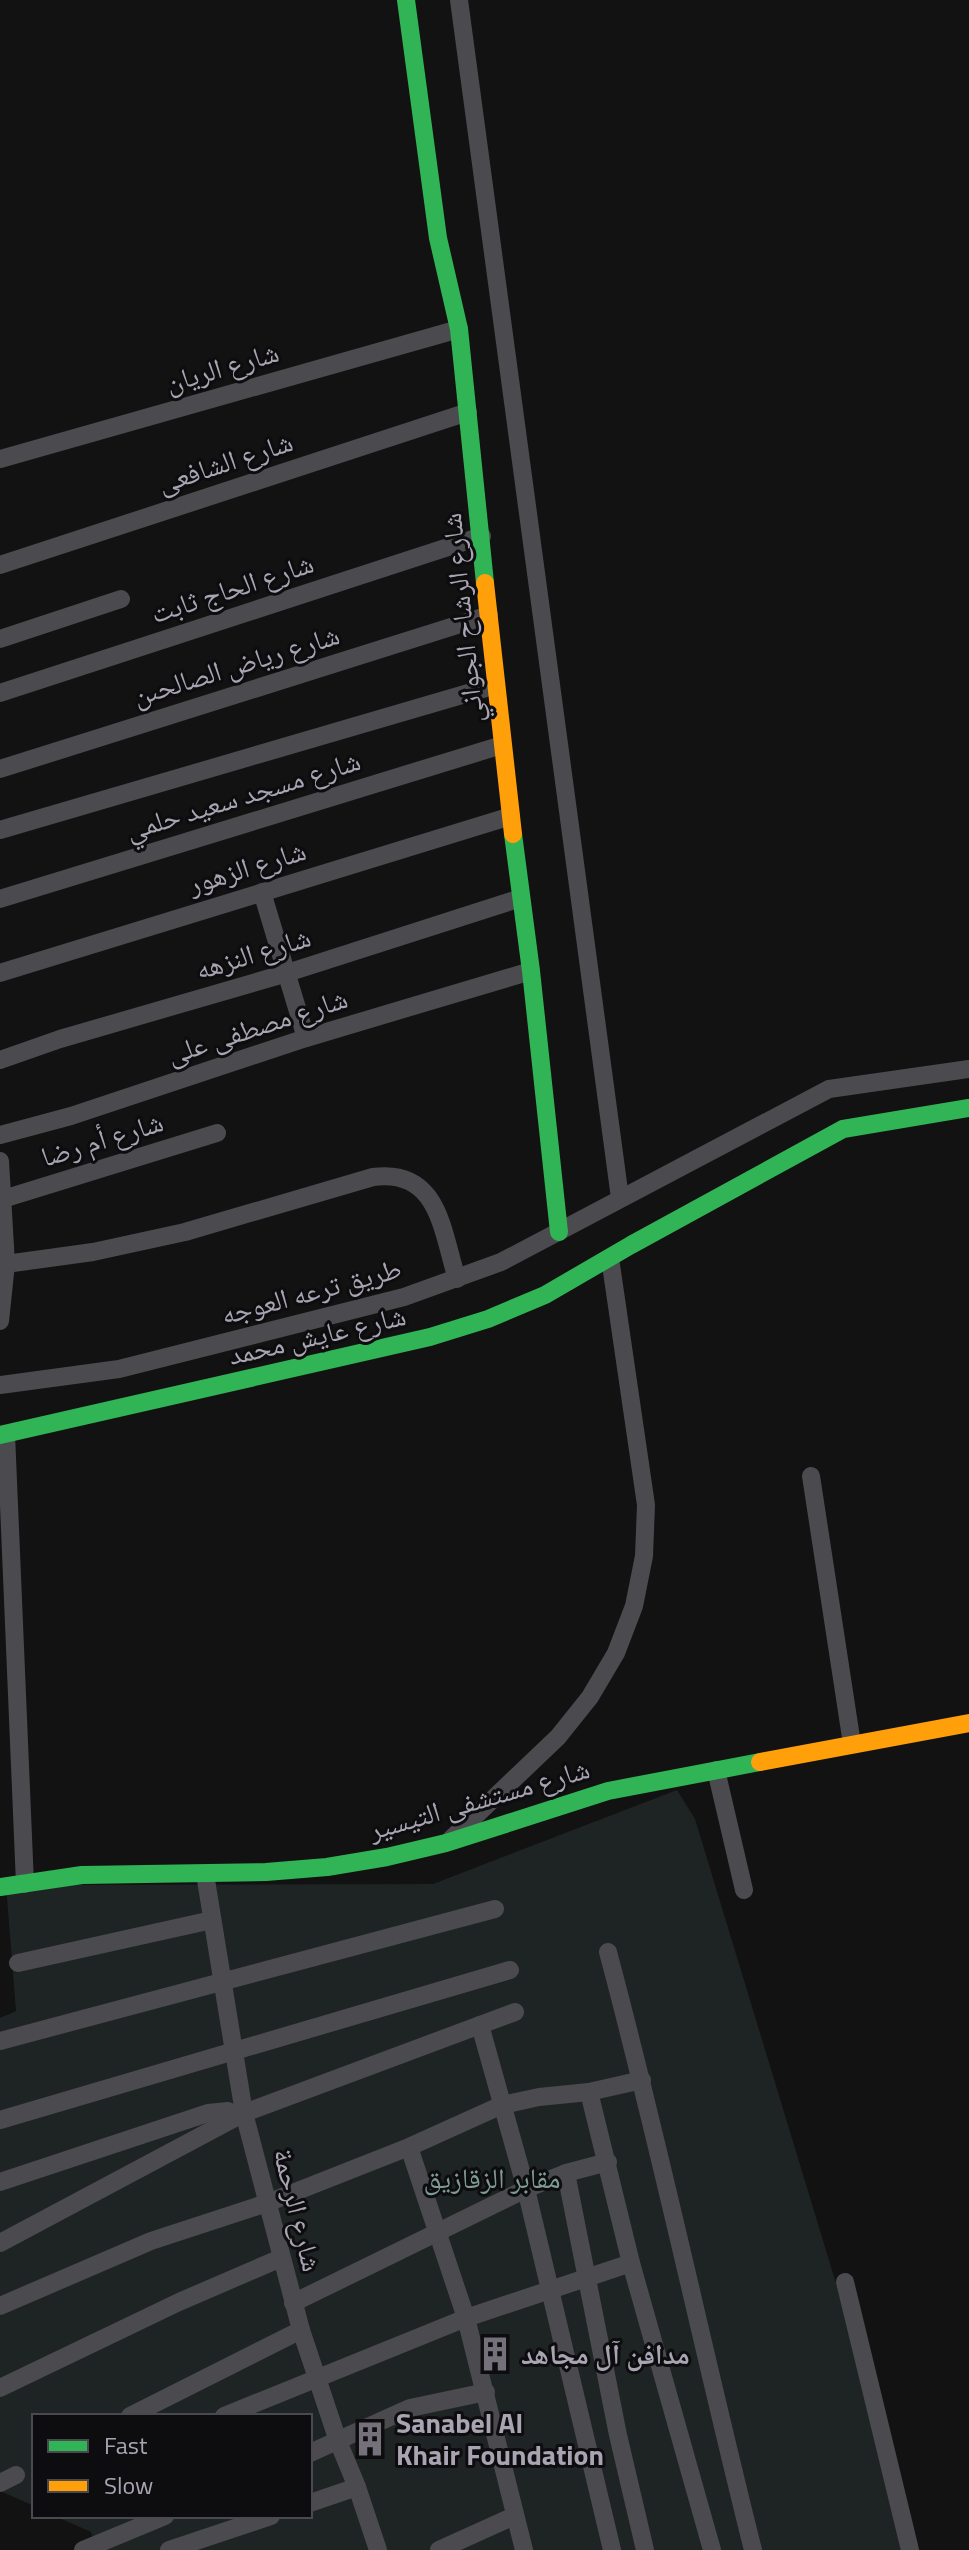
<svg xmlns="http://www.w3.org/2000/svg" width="969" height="2550" viewBox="0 0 969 2550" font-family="'Titillium Web','Noto Naskh Arabic',sans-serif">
  <rect width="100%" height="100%" fill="#121212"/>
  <polygon fill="#1e2423" points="677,1790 695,1819 917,2550 96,2550 91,2532 55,2516 310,2516 310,2416 34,2416 34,2506 0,2491 0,2018 16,2011 6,1885 433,1884"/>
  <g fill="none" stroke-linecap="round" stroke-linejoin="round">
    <g stroke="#4b4a4e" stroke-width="18">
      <polyline points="459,0 620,1198"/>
      <polyline points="0,459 459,329"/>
      <polyline points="0,565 468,412"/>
      <polyline points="0,639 121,599"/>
      <polyline points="0,693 482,536"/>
      <polyline points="0,769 489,615"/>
      <polyline points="0,830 496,685"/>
      <polyline points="262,892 306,1038"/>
      <polyline points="0,899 502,745"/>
      <polyline points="0,973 511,816"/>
      <polyline points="0,1060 60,1039 287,973 521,898"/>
      <polyline points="0,1135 71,1116 306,1038 531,971"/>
      <polyline points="0,1161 6,1264 0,1321"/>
      <polyline points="3,1199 217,1133"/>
      <path d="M6 1264 93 1252 185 1232 373 1177C439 1168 442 1231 457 1279"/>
      <polyline points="0,1385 119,1369 404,1297 501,1262 829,1089 969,1069"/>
      <polyline points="6,1434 25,1884"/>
      <polyline points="811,1476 852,1744"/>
      <polyline points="716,1770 744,1890"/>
      <polyline points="451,1839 558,1737 590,1697 616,1653 634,1606 644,1556 646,1505 610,1258"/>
      <polyline points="205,1874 244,2113 301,2330 338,2441 357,2487 378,2550"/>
      <path d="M608 1952C661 2150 703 2351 753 2550"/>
      <polyline points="18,1963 212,1920"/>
      <polyline points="480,2025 526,2189 612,2550"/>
      <polyline points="0,2041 495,1909"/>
      <polyline points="589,2092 631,2263 712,2550"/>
      <polyline points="0,2120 510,1970"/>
      <polyline points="409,2147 466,2318 524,2550"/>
      <polyline points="566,2173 618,2435 645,2550"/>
      <polyline points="0,2182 208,2113 228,2111 237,2117"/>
      <polyline points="0,2243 244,2113 515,2012"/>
      <polyline points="845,2282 910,2550"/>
      <polyline points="293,2303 526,2189 566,2173 608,2162"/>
      <polyline points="0,2306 151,2241 267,2203 409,2147 502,2105 539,2097 589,2092 642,2080"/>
      <polyline points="0,2388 179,2302 281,2258"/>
      <polyline points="130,2416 301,2330"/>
      <polyline points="224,2416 466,2318 631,2263"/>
      <polyline points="310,2453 410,2408 486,2392"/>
      <polyline points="0,2483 16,2475"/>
      <polyline points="310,2503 357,2487"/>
      <polyline points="83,2550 165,2516"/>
      <polyline points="169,2550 271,2516"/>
      <polyline points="439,2550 514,2516"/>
    </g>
    <g stroke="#30b455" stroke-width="18">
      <polyline points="406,0 438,238 459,329 485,583"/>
      <polyline points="513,834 531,971 559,1232"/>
      <polyline points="0,1435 430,1337 488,1319 545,1295 631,1245 843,1129 969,1108"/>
      <polyline points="0,1887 82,1875 266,1872 327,1867 387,1857 446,1843 608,1791 760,1762"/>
    </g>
    <g stroke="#ff9f0a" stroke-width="18">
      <polyline points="485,583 513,834"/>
      <polyline points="760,1762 969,1723"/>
    </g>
  </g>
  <defs>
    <g id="building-bare" transform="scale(2.76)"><path d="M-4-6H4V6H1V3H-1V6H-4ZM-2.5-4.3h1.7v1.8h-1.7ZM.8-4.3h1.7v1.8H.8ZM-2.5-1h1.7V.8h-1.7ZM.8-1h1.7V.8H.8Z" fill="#74717a" stroke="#0d0c0e" stroke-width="2.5" paint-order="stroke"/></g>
  </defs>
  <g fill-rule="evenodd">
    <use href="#building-bare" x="495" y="2354"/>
    <use href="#building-bare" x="370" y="2439"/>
  </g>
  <g text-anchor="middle" stroke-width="6" stroke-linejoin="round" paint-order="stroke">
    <g font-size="28" fill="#a9a4b2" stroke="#0d0c0e">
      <text transform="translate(222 367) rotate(-16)" y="10">شارع الريان</text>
      <text transform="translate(225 462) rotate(-18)" y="10">شارع الشافعى</text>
      <text transform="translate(232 588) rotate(-18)" y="10">شارع الحاج ثابت</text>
      <text transform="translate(462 618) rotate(-96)" y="10">شارع الرشاح الجواني</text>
      <text transform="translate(236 665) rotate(-17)" y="10">شارع رياض الصالحىن</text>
      <text transform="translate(243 795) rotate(-17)" y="10">شارع مسجد سعيد حلمي</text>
      <text transform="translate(247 867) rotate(-17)" y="10">شارع الزهور</text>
      <text transform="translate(253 953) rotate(-17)" y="10">شارع النزهه</text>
      <text transform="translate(257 1026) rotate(-18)" y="10">شارع مصطفى على</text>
      <text transform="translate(102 1139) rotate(-17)" y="10">شارع أم رضا</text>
      <text transform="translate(311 1291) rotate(-15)" y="10">طريق ترعه العوجه</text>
      <text transform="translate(317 1335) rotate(-13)" y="10">شارع عايش محمد</text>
      <text transform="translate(479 1799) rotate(-16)" y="10">شارع مستشفى التيسير</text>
      <text transform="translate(298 2210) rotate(76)" y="10">شارع الرحمة</text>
    </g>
    <g font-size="28" fill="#7d9b93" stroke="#0d0c0e">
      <text x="492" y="2188">مقابر الزقازيق</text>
    </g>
    <g font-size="28" font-weight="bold" fill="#a9a4b2" stroke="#0d0c0e" text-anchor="start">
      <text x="521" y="2364">مدافن آل مجاهد</text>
      <text x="396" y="2433">Sanabel Al<tspan x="396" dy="32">Khair Foundation</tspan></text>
    </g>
  </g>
  <rect x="32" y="2414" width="280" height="104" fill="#0d0c0e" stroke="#4b4950" stroke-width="2"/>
  <rect x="48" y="2440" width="40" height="12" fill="#30b455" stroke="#4b4950" stroke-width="2"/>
  <text x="104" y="2454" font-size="24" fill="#a9a4b2">Fast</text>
  <rect x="48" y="2480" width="40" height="12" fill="#ff9f0a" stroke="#4b4950" stroke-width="2"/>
  <text x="104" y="2494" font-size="24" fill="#a9a4b2">Slow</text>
</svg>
